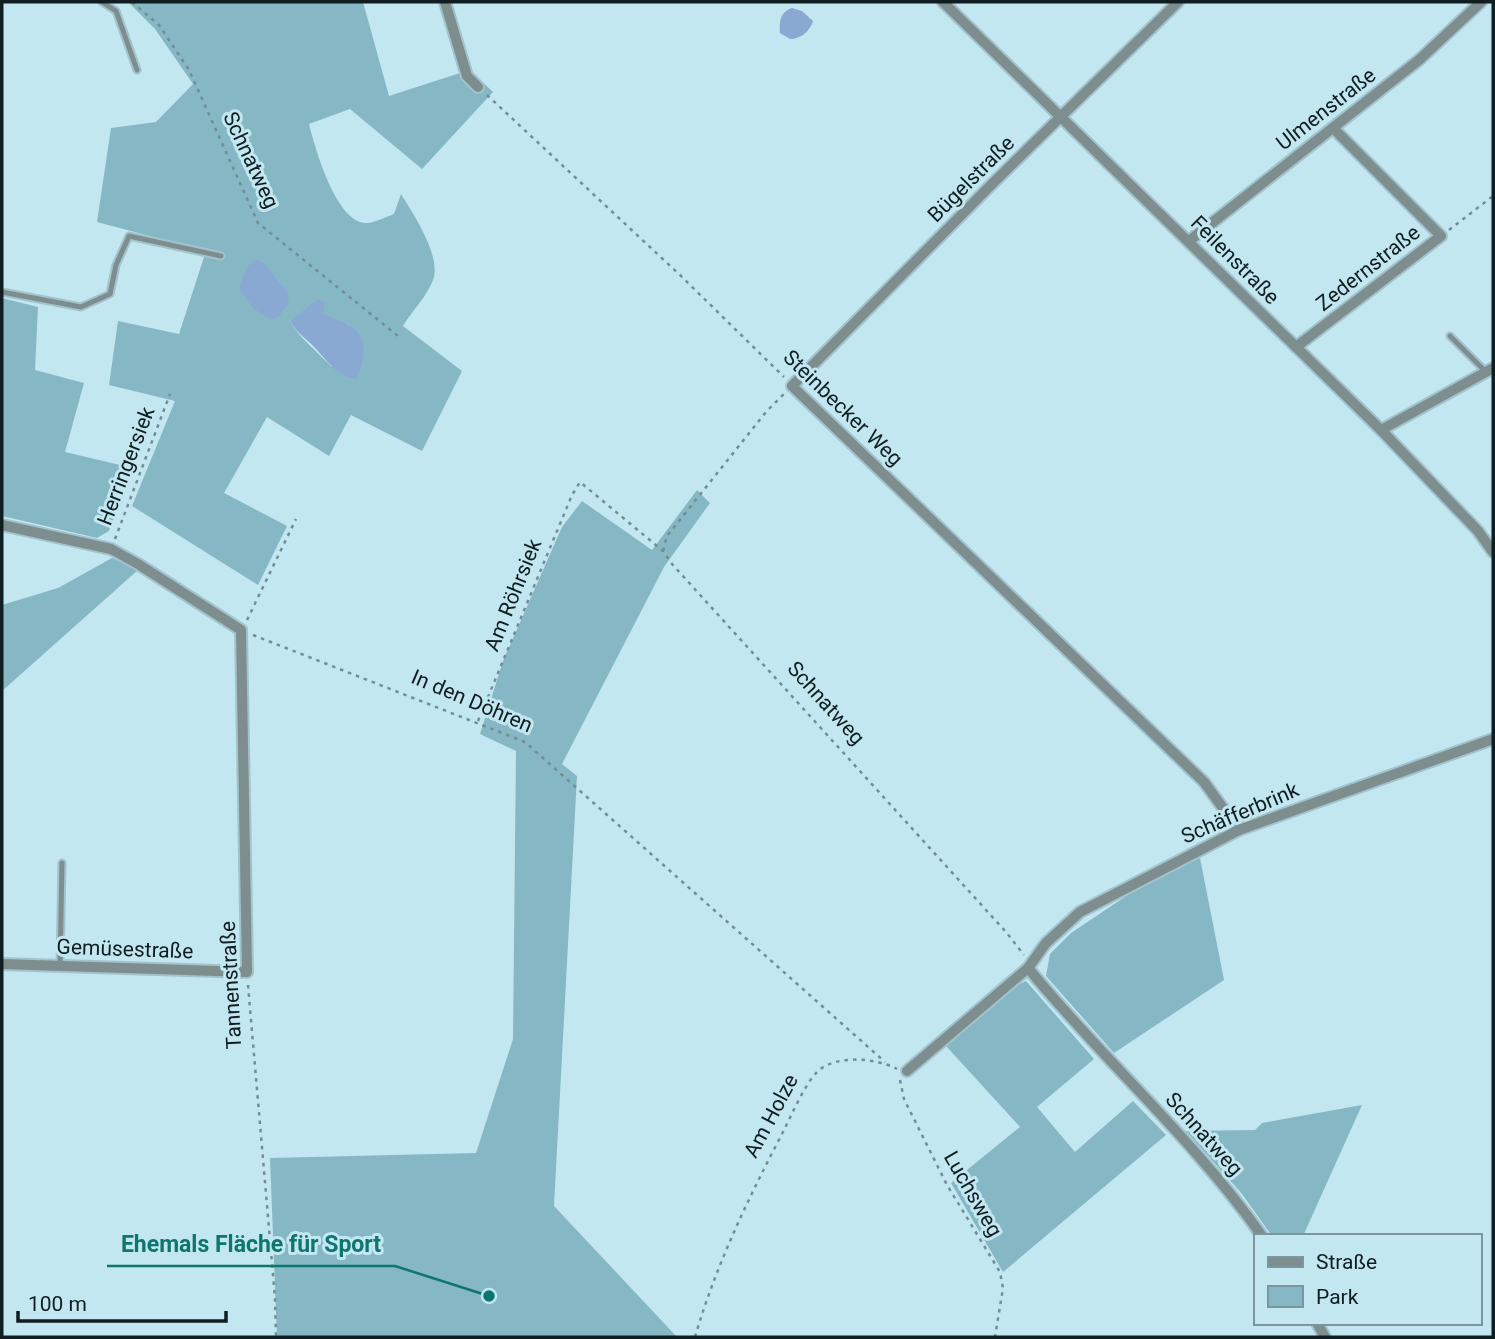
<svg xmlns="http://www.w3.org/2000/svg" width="1495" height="1339" viewBox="0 0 1495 1339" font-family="Roboto,sans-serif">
  <rect width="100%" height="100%" fill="#c2e7f1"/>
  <g fill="#86b7c5" fill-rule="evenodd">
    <path d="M128 2H363L389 96 460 73 472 72 493 92 422 169 350 109 309 124C315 148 337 226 368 223 376 222 386 217 394 214L401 194C413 213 442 257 433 280 427 296 412 311 403 326L462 371 422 451 351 415 329 456 267 417 224 493 287 526 258 585 132 506 175 401 109 385 118 321 179 334 206 251 97 222 111 128 156 122 193 84 155 29ZM303 313H323L334 321 349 325 332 367C318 352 299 338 290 321Z"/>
    <polygon points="2,298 38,307 35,370 84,383 65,452 133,468 109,531 97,538 2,516"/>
    <polygon points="697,490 710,503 664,567 562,764 577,776 554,1206 677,1337 277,1337 270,1158 476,1153 513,1039 516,751 480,734 503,661 562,527 582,501 652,550"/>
    <polygon points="112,558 138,570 2,691 2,605 58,588"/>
    <polygon points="1200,858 1224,980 1114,1053 1046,976 1050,954 1071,933 1153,878"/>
    <polygon points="1026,981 1094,1059 1037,1107 1075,1152 1133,1101 1166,1135 1003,1272 951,1183 1020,1127 946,1046 1019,984"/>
    <polygon points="1362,1105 1303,1236 1272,1236 1242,1194 1186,1131 1255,1130 1262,1123"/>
  </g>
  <g fill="#89a9d3">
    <path d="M792 8 802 11 813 21C810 31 801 39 790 39L780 33C779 22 780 12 792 8Z"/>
    <path d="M256 259C272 266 274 281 287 290L289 303 279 316 271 320 253 308 239 288 247 267Z"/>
    <path d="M318 299 325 302 323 313C333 320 344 321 353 328 369 338 364 366 356 379 333 375 324 355 308 341 300 334 296 331 290 321Z"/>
  </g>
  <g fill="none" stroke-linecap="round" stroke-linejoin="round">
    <g stroke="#a2c3cc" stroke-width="9">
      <g id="lane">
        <polyline points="102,2 116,11 137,70"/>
        <polyline points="2,292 81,307 110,294 116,265 129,236 221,256"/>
        <polyline points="1450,336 1486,372"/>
        <polyline points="60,966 62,863"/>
      </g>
    </g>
    <g stroke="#a2c3cc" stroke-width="14">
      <g id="street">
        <polyline points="445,2 467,76 478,87"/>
        <polyline points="943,2 1381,430 1478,531 1493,552"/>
        <polyline points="1178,2 992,184 792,386 1204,782 1239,830"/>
        <polyline points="1189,241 1419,60 1481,2"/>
        <polyline points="1296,347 1441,236 1333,128"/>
        <polyline points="1381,430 1493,368"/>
        <polyline points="2,525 111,549 138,564 241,630 247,972 2,964"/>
        <path d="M1028 968C1103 1060 1194 1139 1262 1236"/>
        <polyline points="907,1071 1028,968 1046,943 1080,912 1239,830 1493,739"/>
        <polyline points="1317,1323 1325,1337"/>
      </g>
    </g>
    <g stroke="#738d94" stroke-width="2.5" stroke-dasharray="3.5 5" stroke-linecap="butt">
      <polyline points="132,2 159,25 189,70 258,223 398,336"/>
      <polyline points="487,95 681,276 784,377"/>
      <polyline points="1449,230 1493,196"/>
      <polyline points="115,539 170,394"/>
      <polyline points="663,551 667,536 766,412 784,394"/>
      <polyline points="247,620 296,519"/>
      <polyline points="253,635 525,742 885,1062"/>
      <polyline points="478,721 572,495 580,482 663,551 672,564 1006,932 1024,955"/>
      <polyline points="248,985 275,1298 276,1337"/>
      <polyline points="900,1080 904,1099 947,1185 1000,1272 1003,1288 995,1337"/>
      <path d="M695 1337C716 1265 748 1199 783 1132 791 1116 805 1084 817 1072 835 1054 877 1058 897 1069"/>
    </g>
    <use href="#lane" stroke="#7e8e8f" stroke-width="5"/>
    <use href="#street" stroke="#7e8e8f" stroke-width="10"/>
  </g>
  <g text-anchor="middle" stroke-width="6" stroke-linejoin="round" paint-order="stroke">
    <g font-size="21" fill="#101d21" stroke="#c2e7f1">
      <text transform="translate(1326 109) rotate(-38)" y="7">Ulmenstraße</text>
      <text transform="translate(251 160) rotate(65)" y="7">Schnatweg</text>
      <text transform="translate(971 179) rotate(-45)" y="7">Bügelstraße</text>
      <text transform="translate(1235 260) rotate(45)" y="7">Feilenstraße</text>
      <text transform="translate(1368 268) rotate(-38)" y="7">Zedernstraße</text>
      <text transform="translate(843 408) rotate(44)" y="7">Steinbecker Weg</text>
      <text transform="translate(126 466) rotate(-69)" y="7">Herringersiek</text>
      <text transform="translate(513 595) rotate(-68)" y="7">Am Röhrsiek</text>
      <text transform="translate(472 701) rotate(23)" y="7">In den Döhren</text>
      <text transform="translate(826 703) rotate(48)" y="7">Schnatweg</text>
      <text transform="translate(1240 813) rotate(-23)" y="7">Schäfferbrink</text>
      <text transform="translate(125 949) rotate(2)" y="7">Gemüsestraße</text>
      <text transform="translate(231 985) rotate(-93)" y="7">Tannenstraße</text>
      <text transform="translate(771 1116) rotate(-62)" y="7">Am Holze</text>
      <text transform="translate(1204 1134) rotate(48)" y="7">Schnatweg</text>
      <text transform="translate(973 1194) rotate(60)" y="7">Luchsweg</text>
    </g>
  </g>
  <path fill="none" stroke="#0f766e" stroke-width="2.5" d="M489 1296L395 1266H107"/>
  <circle fill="#0f766e" stroke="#c2e7f1" stroke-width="2.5" cx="489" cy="1296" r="7"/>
  <g font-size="23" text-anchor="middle" font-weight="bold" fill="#0f766e" stroke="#c2e7f1" stroke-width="6" stroke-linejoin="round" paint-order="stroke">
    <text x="251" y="1252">Ehemals Fläche für Sport</text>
  </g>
  <rect width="1495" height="1339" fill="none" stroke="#101d21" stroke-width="7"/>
  <rect x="1254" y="1234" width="228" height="91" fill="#c2e7f1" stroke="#7b969e" stroke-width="2"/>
  <rect x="1268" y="1257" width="35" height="10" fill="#7e8e8f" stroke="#7b969e" stroke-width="2"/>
  <text x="1316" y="1269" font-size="21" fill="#101d21">Straße</text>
  <rect x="1268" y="1286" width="35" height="21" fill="#86b7c5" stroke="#7b969e" stroke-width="2"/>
  <text x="1316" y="1304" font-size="21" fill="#101d21">Park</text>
  <path d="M18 1311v10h208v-10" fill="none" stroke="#101d21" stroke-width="3.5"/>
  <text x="28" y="1311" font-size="21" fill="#101d21" stroke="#c2e7f1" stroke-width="5" paint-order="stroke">100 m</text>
</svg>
